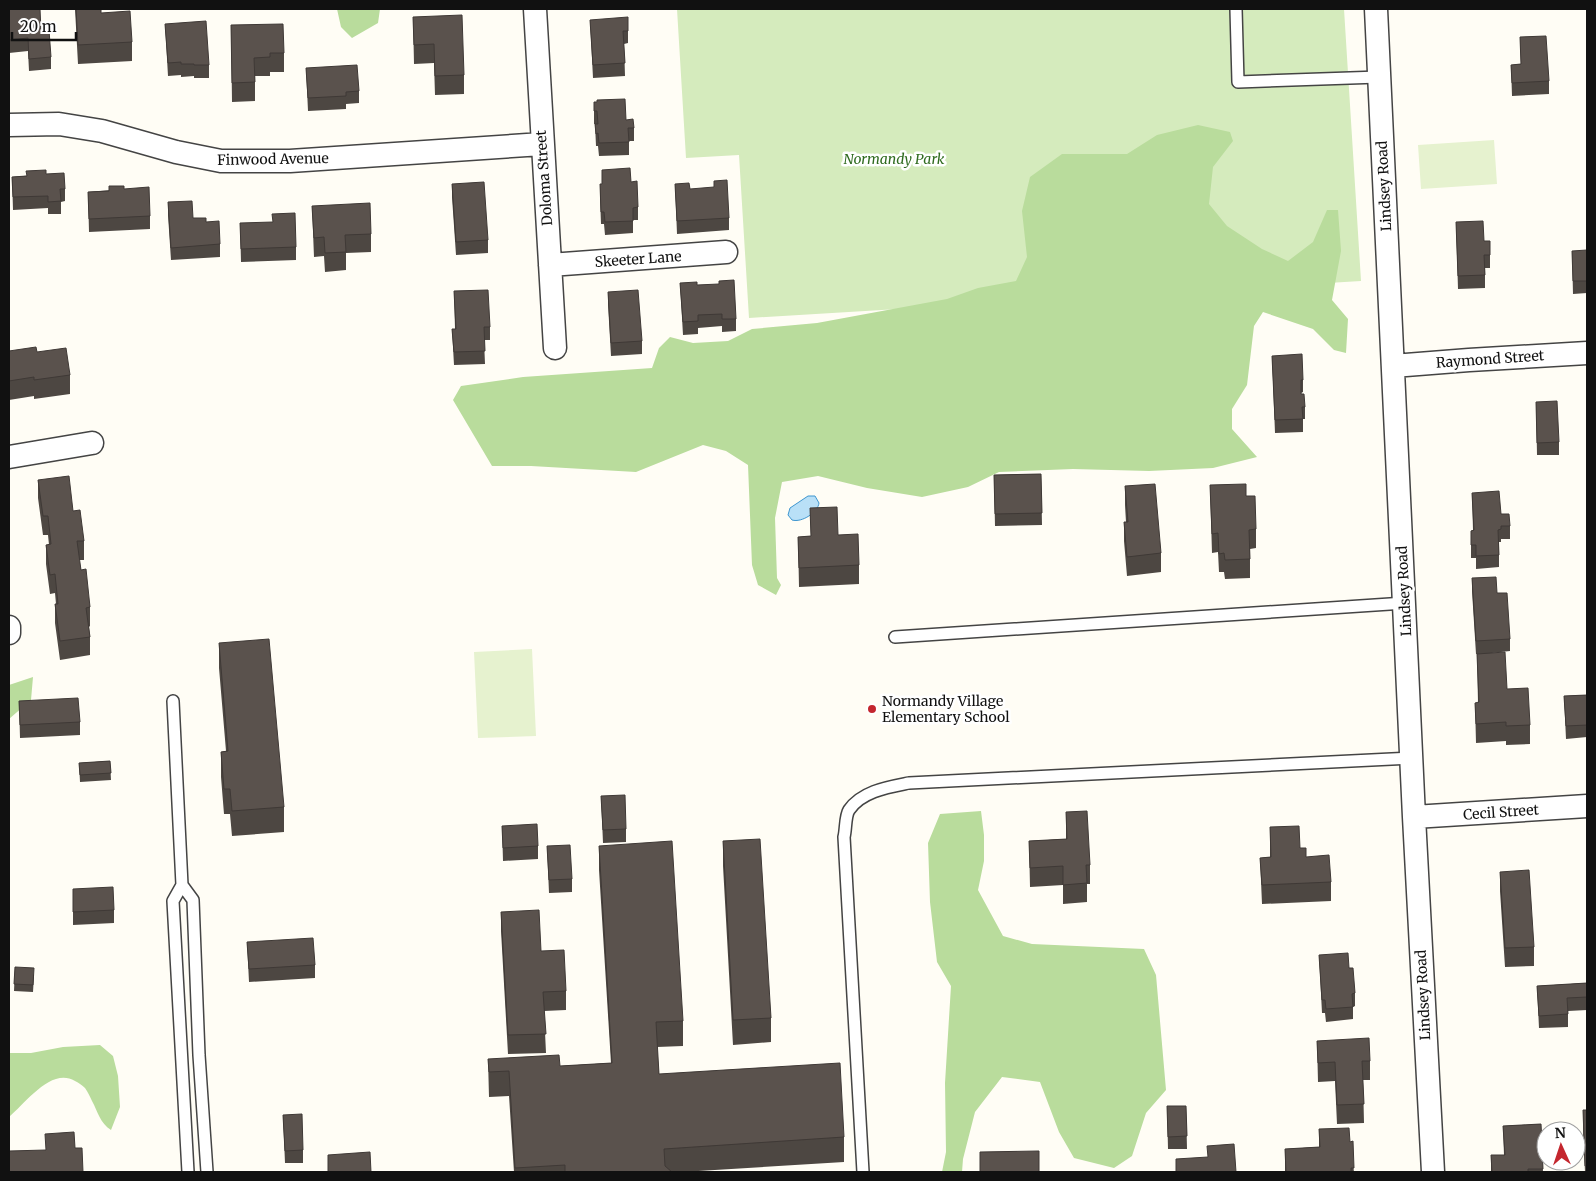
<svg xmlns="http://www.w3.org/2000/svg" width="1596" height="1181" font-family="Merriweather,serif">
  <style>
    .green { fill: #d5ebbd }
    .forest { fill: #b9dc9c }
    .pitch { fill: #e6f2cf }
    .water { fill: #b9e0f7; stroke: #3f96cf }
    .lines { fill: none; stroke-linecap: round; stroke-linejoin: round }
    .service-casing { stroke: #444; stroke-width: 14 }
    .minor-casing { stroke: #444; stroke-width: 25 }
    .service { stroke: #fff; stroke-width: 11 }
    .minor { stroke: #fff; stroke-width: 22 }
    .wall { fill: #4d4742 }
    .building { fill: #5a524d; stroke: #3f3936 }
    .poi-dot { fill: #c4262e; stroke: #fff; stroke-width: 2 }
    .labels { text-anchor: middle; stroke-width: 5; stroke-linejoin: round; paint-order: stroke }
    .street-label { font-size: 14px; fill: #111; stroke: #fff }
    .park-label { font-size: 14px; font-style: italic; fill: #2f6b1f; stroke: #fff }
    .poi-label { font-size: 14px; fill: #111; stroke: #fff; text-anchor: start }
  </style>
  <rect width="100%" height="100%" fill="#fffdf5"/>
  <path class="green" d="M677,9h667l17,272 -612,37 -10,-163 -53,3z"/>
  <path class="forest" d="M337,9h43l-2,14 -26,15 -11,-11z
    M1198,125l32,7 3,9 -20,26 -4,37 18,22 35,23 26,12 25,-19 14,-32h11l3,41 -9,49 16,19 -2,34 -12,-3 -21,-21 -50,-17 -9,14 -7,59 -15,24v20l25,28 -44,11 -64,3 -76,-2 -74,3 -31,15 -46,10 -55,-9 -49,-12 -36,6 -7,36 2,60 4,7 -5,10 -18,-10 -6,-20 -4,-100 -22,-14 -23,-6 -67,27 -105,-6h-39l-39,-66 8,-14 62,-9 129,-9 7,-20 11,-11 23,6 35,-2 24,-12 65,-6 130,-24 31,-11 38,-7 11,-24 -5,-46 8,-34 32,-23h65l30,-19z
    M33,677l-2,23 -22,19v-34z
    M981,811l3,24v26l-6,29 25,46 29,8 112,5 12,26 10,115 -20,23 -14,43 -18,12 -40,-10 -15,-26 -19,-50 -38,-5 -27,35 -12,47 -1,13h-20l4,-20 -1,-69 6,-97 -14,-24 -7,-60 -2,-59 12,-29z
    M100,1045l13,11 5,20 2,31 -9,23c-11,-7 -13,-18 -19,-29 -2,-4 -4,-9 -7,-13 -3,-3 -6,-5 -10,-7 -24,-14 -49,22 -66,36v-64h22l32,-6z"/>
  <path class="pitch" d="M1494,140l3,44 -76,5 -3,-44z
    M532,649l4,87 -58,2 -4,-86z"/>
  <path class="water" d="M808,496h7l4,7c-1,9 -17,20 -27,17l-4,-5 2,-7z"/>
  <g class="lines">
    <defs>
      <path id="service" d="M1236,9l2,73 141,-5
        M895,637l510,-34
        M173,701l9,184 -9,16 15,271
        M182,885l11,15 6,155 8,117
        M863,1172l-19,-335c2,-7 1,-21 5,-27 13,-19 40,-23 60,-27l503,-25"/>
      <path id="minor" d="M535,9l20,339
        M1376,9l38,808 19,355
        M9,125l50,-1 43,7 74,21 45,9h69l252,-17
        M550,265l176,-13
        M1393,366l76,-6 118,-7
        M9,457l83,-14
        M9,627v6
        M1414,817l173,-11"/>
    </defs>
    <use href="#service" class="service-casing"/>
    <use href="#minor" class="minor-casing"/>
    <use href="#service" class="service"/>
    <use href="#minor" class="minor"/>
  </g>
  <path class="wall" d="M9,9l32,22 10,26v12l-22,2 -1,-20 -19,2z
    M75,9h26v4l31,29v19l-54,3z
    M589,9h31l-31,1z
    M413,17l51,58v19l-29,1 -1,-32 -20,1z
    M590,20l38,11v12l-4,1 1,32 -32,2z
    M165,24l44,41v13h-15v-2l-13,1v-2l-13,1z
    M231,25l53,28v19h-14v4h-15v25l-23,1z
    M1520,37l29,44v13l-37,2 -1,-31 10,-1z
    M306,68l53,23v12l-13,1v5l-38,2z
    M594,102l32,18 8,8v13h-5v14l-30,1 -1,-10h-2l-1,-22h2h-3z
    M602,170l29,12 7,25v13h-5v13l-28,2 -1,-11h-3l-1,-27v-13h2z
    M46,174l19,15v12l-4,1v12h-13v-6l-35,2 -1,-33z
    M452,184l36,56v13l-32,2 -4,-58z
    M675,184l15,5 39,29v12l-52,4z
    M124,189l26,27v13l-61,3 -1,-40z
    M168,202l25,16 13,4 14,22v13l-49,3 -3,-45z
    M312,206l59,28v18l-25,1v17l-21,2 -1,-16 -10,1z
    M1456,222l28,19 6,14v13h-5v20l-27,1z
    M240,223l56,24v13l-55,2z
    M1572,251l15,1v41l-14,1z
    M680,283l17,2 39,34v12l-14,1v-6l-24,2v6l-15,1z
    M454,291l36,36v13h-6l1,24 -31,1 -2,-36h3z
    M608,292l34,49v13l-31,2 -3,-52z
    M9,351l28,1 33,23v19l-36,5v-3l-25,4z
    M1272,356l31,24v12l-2,1 4,14v12h-2v13l-28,1z
    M1536,402l23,40v13h-22z
    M1041,474l1,51 -47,1 -1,-51z
    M38,480l35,31 11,30v19h-5l2,10 9,37v19l-1,1 1,10v18l-30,5 -5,-37v-19h1l-1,-11 -5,1 -4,-30v-19h3l-1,-10h-5l-5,-37z
    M1210,485l46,44v19l-6,1v29l-25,1 -1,-7h-5l-1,-20 -6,1z
    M1125,486l36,67v19l-34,4 -3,-35v-19h2l-1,-17z
    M1472,493l29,21 9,12v13h-9v3h-2v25l-23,2v-11h-5v-27l2,-1z
    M810,508l28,27 21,30v19l-60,3 -1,-50 13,-1z
    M1472,578l25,15 13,46v12l-18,2 15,36 23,36v19l-24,1v-4l-30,2 -1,-40h3l-1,-49h-1l-4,-63z
    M219,643l65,164v25l-52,4 -2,-22h-6l-3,-37v-25l5,-1 -7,-83z
    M1587,695v42l-21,2 -2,-43z
    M19,701l61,21v13l-60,3z
    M110,761l1,19 -31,2 -1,-19z
    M601,796l25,33v13l-23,1z
    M1066,812l24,53v19h-3v18l-24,2v-19l-33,2 -1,-46 37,-2z
    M502,826l36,20v13l-35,2z
    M1270,827l30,21 6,9 25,25v19l-69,3 -2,-46 10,-1z
    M723,841l48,177v24l-38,3 -10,-179z
    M547,846l25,33v13l-23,1z
    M599,846l84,175v25l-26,1 2,27 185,63v25l-162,10h-168l-5,-76 -20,1 -1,-38 72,7 51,-3 -12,-193z
    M1500,872l34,75v19l-29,1 -5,-76z
    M73,889l41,21v13l-41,2z
    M501,912l40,39 25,40v19l-22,1 2,42 -38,1 -7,-123z
    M247,942l68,23v13l-66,4z
    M1319,955l30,13 6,25v13l-2,1v12l-27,3 -1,-9h-3z
    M15,967l19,8 -1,17 -19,-1z
    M1587,983v27l-19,1v16l-29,1 -2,-42z
    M1317,1041l53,20v19h-7l1,43 -27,1 -2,-43 -17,1z
    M1167,1106h19l1,43h-19z
    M1583,1110h4v62h-2l-2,-43z
    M283,1115l20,35v13h-18z
    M1541,1124l2,48h-52v-17h13l-1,-29z
    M1319,1129l31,13 4,30h-69v-23l34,-2z"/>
  <path class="building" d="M9,9h31l1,22 8,-1 2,27 -22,2 -1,-21 -19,2z
    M76,9h25v4l29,-2 2,31 -54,3z
    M462,15l2,60 -29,1 -1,-32 -20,1 -1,-28z
    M628,17v14h-5l2,32 -32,2 -3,-45z
    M206,21l3,44h-15v-1h-13v-2l-13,1 -3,-39z
    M283,24l1,29h-14v4l-16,1 1,24 -23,1 -1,-58z
    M1546,36l3,45 -37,2 -1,-18 10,-1 -1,-27z
    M357,65l2,26 -13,1v4l-38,2 -2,-30z
    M625,99l1,21 7,-1 1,9h-6l1,14 -30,1 -1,-10 -2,1 -1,-10h3l-1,-13h-3v-9h3v-2z
    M630,168l1,14 6,-1 1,26 -5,1v13l-28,1 -1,-10h-3l-1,-28h2v-14z
    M46,170v4l18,-1 1,16h-5l1,12 -13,1v-6l-35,1 -1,-20 15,-1 -1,-5z
    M727,180l2,38 -52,3 -2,-37 14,-1 1,6 24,-2v-6z
    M484,182l4,58 -32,2 -4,-58z
    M109,186h15v3l25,-2 1,29 -61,3 -1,-27 21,-1z
    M192,201l1,17h13v4l13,-1 1,23 -49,4 -3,-46z
    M370,203l1,31 -26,1 1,17 -21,1 -1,-16 -10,1 -2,-32z
    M295,213l1,34 -55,2 -1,-26 33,-1 -1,-8z
    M1483,221l1,20h6v14h-6l1,20 -27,1 -2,-54z
    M1587,250v31h-14l-1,-30z
    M734,280l2,39h-14v-5l-24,1v6l-15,1 -3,-39 17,-1v3l22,-1v-3z
    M488,290l2,37h-6l1,24 -31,1 -2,-23h4l-2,-38z
    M638,290l4,51 -31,2 -3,-51z
    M36,347l1,5 29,-4 4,27 -36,5v-3l-25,4v-30z
    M1302,354l1,26h-2v14h3l1,13h-3l1,12 -28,1 -3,-64z
    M1557,401l2,41 -22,1 -1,-41z
    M1041,474l1,39 -47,1 -1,-39z
    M69,476l4,35 7,-1 4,31h-7l4,29 5,-1 4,38 -4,1 4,29 -30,4 -5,-37h3l-3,-30 -5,1 -4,-30 5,-1 -3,-28h-5l-5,-36z
    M1155,484l6,69 -34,4 -3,-35h4l-3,-36z
    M1246,484v12h9l1,33 -7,1 1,29 -25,1 -1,-7 -5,1 -1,-21 -6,1 -2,-49z
    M1499,491l2,23h8l1,12h-9v3l-3,1 1,25 -23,1v-11h-5v-14l3,-1 -2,-37z
    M837,507l1,28 20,-1 1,31 -60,3 -1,-31 13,-1 -1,-28z
    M1496,577l1,16h10l3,46 -34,2 -4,-63z
    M269,639l15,168 -52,4 -2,-22h-6l-3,-37 7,-1 -9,-108z
    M1505,652l2,37 21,-1 2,37 -24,1v-4l-30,2 -1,-21 4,-1 -2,-48z
    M1587,695v30l-21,1 -2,-30z
    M78,698l2,24 -60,3 -1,-24z
    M110,761l1,12 -31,2 -1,-12z
    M625,795l1,34 -23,1 -2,-34z
    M1087,811l3,54h-4l1,18 -24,2v-19l-33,2 -1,-27 38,-2 -1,-27z
    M537,824l1,22 -35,2 -1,-22z
    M1299,826l1,22h6v9l23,-2 2,27 -69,3 -2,-27 11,-1 -1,-30z
    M760,839l11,179 -38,2 -10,-179z
    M672,841l11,180 -27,1 3,52 181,-11 4,74 -180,12 1,17 7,6h-108l1,-1v-6l-50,3 -6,-97 -20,1 -1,-13 71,-4 1,11 52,-3 -13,-217z
    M570,845l2,34 -23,1 -2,-34z
    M1529,870l5,77 -29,1 -5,-76z
    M113,887l1,23 -41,2v-23z
    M539,910l2,41 23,-1 2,41 -23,1 3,42 -38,1 -7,-123z
    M313,938l2,27 -66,4 -2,-27z
    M1348,953l1,15h4l2,25 -3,1 1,13 -27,2 -1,-9h-3l-3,-45z
    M15,967l19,1 -1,17 -19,-1z
    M1587,983v14l-20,1 1,16 -29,2 -2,-30z
    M1369,1038l1,23h-8l2,43 -27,1 -2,-43 -17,1 -1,-22z
    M1167,1106h19l1,30 -19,1z
    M1583,1110h4v56h-2z
    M302,1114l1,36 -18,1 -2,-36z
    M1541,1124l2,45h-15v3h-36l-1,-17h14l-2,-29z
    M1349,1128l1,14 3,-1 1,27h-3v4h-65l-1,-23 35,-2 -1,-18z
    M74,1132l1,16h7l1,24h-74v-21l37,-1 -1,-16z
    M1234,1144l2,28h-60v-13l32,-2 -1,-11z
    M1039,1151v21h-59v-20z
    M370,1152l1,20h-43v-17z"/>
  <circle class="poi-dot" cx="872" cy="709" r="5"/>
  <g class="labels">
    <g class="street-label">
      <text transform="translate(273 159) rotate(-1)" y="5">Finwood Avenue</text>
      <text transform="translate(544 178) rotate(-94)" y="5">Doloma Street</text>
      <text transform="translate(1384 186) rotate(-93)" y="5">Lindsey Road</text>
      <text transform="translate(638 259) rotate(-4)" y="5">Skeeter Lane</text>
      <text transform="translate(1490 359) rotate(-4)" y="5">Raymond Street</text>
      <text transform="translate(1404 591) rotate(-93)" y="5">Lindsey Road</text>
      <text transform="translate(1501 812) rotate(-4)" y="5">Cecil Street</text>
      <text transform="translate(1423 995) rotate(-93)" y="5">Lindsey Road</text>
    </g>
    <g class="park-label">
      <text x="894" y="164">Normandy Park</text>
    </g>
    <g class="poi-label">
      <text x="882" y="706">Normandy Village<tspan x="882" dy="16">Elementary School</tspan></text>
    </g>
  </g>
  <rect width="1596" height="1181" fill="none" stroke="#111111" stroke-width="20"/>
  <g transform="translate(1561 1146) rotate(357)"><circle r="24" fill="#ffffff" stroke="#a0a0a0"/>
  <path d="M0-4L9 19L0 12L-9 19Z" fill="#c4262e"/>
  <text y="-8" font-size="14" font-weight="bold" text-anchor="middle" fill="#111111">N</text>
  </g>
  <path d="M12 32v8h64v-8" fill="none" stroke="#111111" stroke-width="2.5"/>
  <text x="20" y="32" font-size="15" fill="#111111" stroke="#ffffff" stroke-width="4" paint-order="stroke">20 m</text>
</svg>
